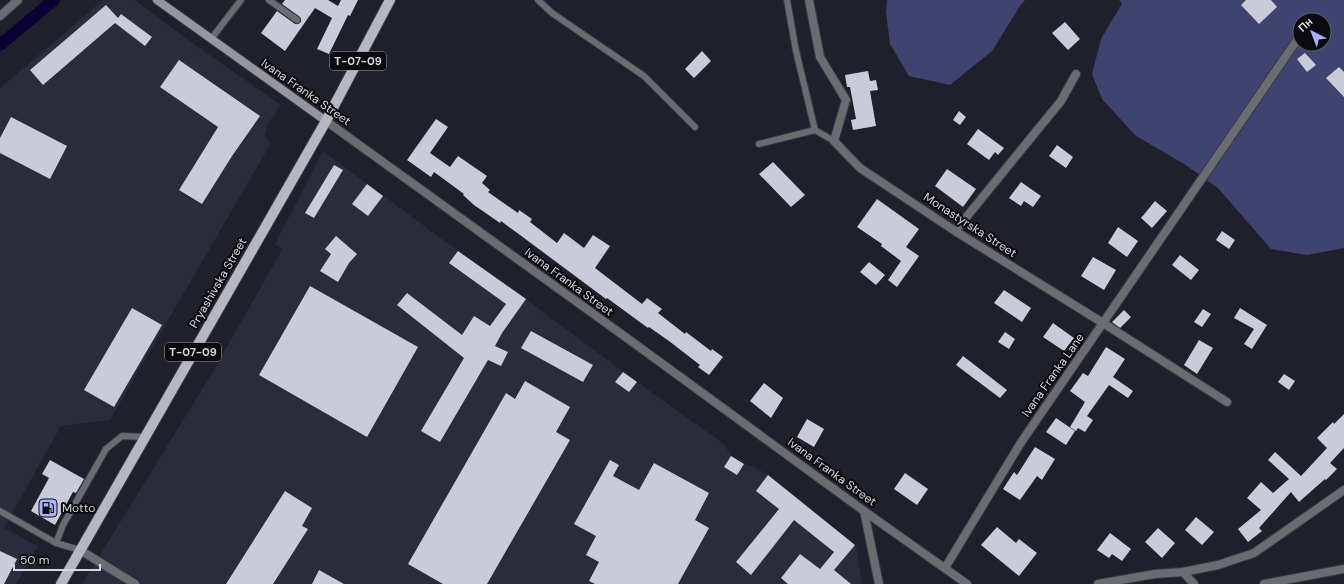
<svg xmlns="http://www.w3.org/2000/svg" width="1344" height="584" font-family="'DM Sans',sans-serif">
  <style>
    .built { fill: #2a2c3b }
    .green { fill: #404370; fill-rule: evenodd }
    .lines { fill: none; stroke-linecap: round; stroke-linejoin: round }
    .canal { stroke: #090033; stroke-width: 12 }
    .building { fill: #c9cbd9 }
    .service-casing { stroke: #393a44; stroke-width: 8 }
    .minor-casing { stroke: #393a44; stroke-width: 10 }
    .tertiary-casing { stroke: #393a44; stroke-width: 10 }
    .secondary-casing { stroke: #393a44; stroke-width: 10 }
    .primary-casing { stroke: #393a44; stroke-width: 12 }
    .service { stroke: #6b6c71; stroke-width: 6 }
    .minor { stroke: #6b6c71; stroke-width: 8 }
    .tertiary { stroke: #6b6c71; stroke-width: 8 }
    .secondary { stroke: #95969f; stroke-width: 8 }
    .primary { stroke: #b6b7c3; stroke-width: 10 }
    .labels { text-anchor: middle; stroke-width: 4; stroke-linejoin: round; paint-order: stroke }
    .shield { fill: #0a0a0f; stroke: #9a9aa1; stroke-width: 1 }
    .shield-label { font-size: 11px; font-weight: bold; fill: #d7d8df }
    .street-label { font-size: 12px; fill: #d7d8df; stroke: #0a0a0f }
    .poi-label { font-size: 12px; fill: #d7d8df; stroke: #0a0a0f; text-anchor: start }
  </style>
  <rect width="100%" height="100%" fill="#1f202b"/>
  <path class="built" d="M103,0h32l49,37 97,68 -12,17 -5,12 7,9 -161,277 -49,6 -57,102 34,18 -22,38h-16v-496z
    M323,151l135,100 68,48 111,83 87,62 7,12 13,8 10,3 14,8 87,70 1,1 6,38h-780l129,-209 71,-125 -7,-6z"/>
  <path class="green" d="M887,0h138l-5,6 -28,45 -42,34 -41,-9 -19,-32 -4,-32z
    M1119,0h225v248l-37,7 -36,-6 -53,-61 -34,-24 -48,-28 -34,-37 -10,-25 9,-35 21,-35zM1300,20h24v24h-24z"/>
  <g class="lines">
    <path class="canal" d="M0,45l54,-45"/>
  </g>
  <path class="building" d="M285,0h43l10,6 3,-6h17l-8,16 -2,-1 -19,39 -12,-5 15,-31 -17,-10 -30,43 -24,-18 16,-22 18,13h3l3,-2v-2l-1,-3 -18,-13z
    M1246,0h25l6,7 -18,17 -18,-19z
    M106,5l12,13 3,-4 31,23 -7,9 -30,-23 -72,62 -13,-15z
    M1065,22l15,17 -12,11 -16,-17z
    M702,51l9,10 -17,17 -9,-9z
    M1305,53l11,12 -9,7 -10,-13z
    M179,60l81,56 -28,40 -30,48 -23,-14 39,-63 -58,-40z
    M1339,67l5,5v25l-18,-19z
    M868,71l2,10 6,-1 2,10 -8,1 6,35 -23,4 -2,-10 5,-1 -6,-32h-3l-2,-12z
    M959,111l7,6 -6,8 -7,-5z
    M11,117l56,29 -17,33 -50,-26v-15z
    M436,119l12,8 -18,26 20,14 8,-11 29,20 -5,7 8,7 -2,2 30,21 1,-3 13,9 -2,3 27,21 7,-10 20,15 9,-13 17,11 -15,22 47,36 5,-6 15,11 -4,4 27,21 1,-2 25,19 1,-2 11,8 -14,18 -11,-8 2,-2 -31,-24 -20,-14 -1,1 -41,-30 -1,1 -86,-64 -19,-14 -1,2 -26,-18 -11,-10 1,-1 -30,-22 -3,5 -24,-17z
    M978,129l26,19 -6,7 -3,-3 -6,8 -22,-16z
    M1057,145l16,12 -7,11 -17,-12z
    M773,162l32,33 -14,12 -32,-33z
    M334,165l9,5 -29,48 -9,-5z
    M947,169l29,20 -13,18 -28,-21z
    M1021,182l20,14 -8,11 -9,-6 -3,5 -12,-8z
    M367,184l16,12 -15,20 -16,-12z
    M877,199l42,30 -13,18 13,9 -22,31 -9,-7 13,-19 -20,-15 1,-2 -25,-17z
    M1155,201l12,10 -15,17 -11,-10z
    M1118,227l20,14 -11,16 -19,-14z
    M1222,231l13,9 -6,9 -13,-9z
    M336,236l21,18 -8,9 -11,19 -18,-11 11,-17 -6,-5z
    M458,251l68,48 -24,34 -7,13 13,6 -7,14 -13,-6 -48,82 -19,-11 43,-73 -67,-53 10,-12 55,42 12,-19 16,10 16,-22 -57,-41z
    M1180,255l19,15 -8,10 -19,-15z
    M1093,257l23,13 -12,20 -23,-14z
    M869,262l16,13 -9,10 -16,-13z
    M310,286l108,61 -51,90 -108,-62z
    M1004,290l27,18 -9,14 -28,-19z
    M132,308l30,17 -48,82 -30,-17z
    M1240,308l27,17 -15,24 -8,-5 10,-15 -20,-11z
    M1203,309l8,5 -9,13 -8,-5z
    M1124,310l7,7 -11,11 -8,-6z
    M1053,323l21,15 -10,13 -21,-14z
    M531,331l62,34 -10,17 -62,-34z
    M1005,332l10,7 -6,10 -11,-7z
    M1199,340l14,8 -16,26 -13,-9z
    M1106,347l19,12 -12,18 20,14 -5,7 -19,-13 -22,31 6,4 -8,12 -7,-4 -2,3 -6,-4 15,-25 -15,-11 13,-18 5,3z
    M963,356l44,34 -7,8 -44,-33z
    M623,372l14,10 -8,10 -14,-10z
    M1284,374l11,7 -6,9 -11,-8z
    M525,381l45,26 -14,25 14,8 -83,144h-44l-35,-20 98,-171 9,6z
    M764,383l19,15 -12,20 -21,-17z
    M1344,414v34l-14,15 7,6 -11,11 -1,-1 -26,23 -8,-10 -32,36 3,3 -14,11 -10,-13 23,-19 -14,-12 14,-16 12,11 16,-14 -21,-19 7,-8 26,24 26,-28 -10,-10 16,-16 1,2z
    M1056,418l19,13 -9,14 -20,-13z
    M807,419l17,10 -10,18 -17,-10z
    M1035,447l20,12 -13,21 -5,-4 -17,24 -17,-11 11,-17 3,3z
    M731,456l13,8 -7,11 -13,-8z
    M50,460l34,19 -8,14 -3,-1 -18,33 -24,-14 18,-33 -7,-4z
    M610,460l9,5 -6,11 26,14 15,-27 55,30 -14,27 14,8 -31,56h-83l-6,-3 10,-19 -13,-7 10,-19 -22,-12z
    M905,473l23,16 -11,16 -23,-16z
    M768,475l87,70 -21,25 17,14h-63l-7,-6 19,-24 20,15 14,-17 -40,-32 -43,55 -15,-13 43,-53 -23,-18z
    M285,491l27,17 -10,18 6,3 -35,55h-47z
    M1196,517l18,15 -12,13 -17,-15z
    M997,527l19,16 3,-4 18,14 -18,23 -38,-31z
    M1158,528l17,15 -13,15 -17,-16z
    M1110,533l21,16 -9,12 -10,-7 -3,4 -12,-8z
    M0,551l17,8 -13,25h-4z
    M319,570l25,14h-32z"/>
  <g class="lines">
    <defs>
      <path id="service" d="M269,0l28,20
        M538,0l14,13 92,63 51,51
        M787,0l9,51 19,79 19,11
        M211,39l30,-39
        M759,144l56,-14
        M0,511l56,32 24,7
        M56,543l7,-18 43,-76 16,-13 23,1"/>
      <path id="minor" d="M809,0l11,57 26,43 -12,41 26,27 95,63 148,92 124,79
        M0,16l18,-16
        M955,231l106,-130 15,-27
        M864,511l15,73
        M80,550l55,34
        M945,568l75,-124 279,-407
        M1183,572l11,12
        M1098,584l57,-10 28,-2 35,-7 36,-12 90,-63
        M1264,584l80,-15"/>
      <path id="tertiary" d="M326,121l305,220 233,170 103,73"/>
      <path id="secondary" d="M157,0l169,121"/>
      <path id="primary" d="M61,584l265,-463 64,-121"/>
    </defs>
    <use href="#service" class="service-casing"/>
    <use href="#minor" class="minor-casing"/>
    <use href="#tertiary" class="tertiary-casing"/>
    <use href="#secondary" class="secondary-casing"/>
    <use href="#primary" class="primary-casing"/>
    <use href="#service" class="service"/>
    <use href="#minor" class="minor"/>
    <use href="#tertiary" class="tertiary"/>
    <use href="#secondary" class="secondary"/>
    <use href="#primary" class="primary"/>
  </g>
  <defs>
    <symbol id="fuel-square" viewBox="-11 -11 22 22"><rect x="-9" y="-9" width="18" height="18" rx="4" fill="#a9b0fc" stroke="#0a0a0f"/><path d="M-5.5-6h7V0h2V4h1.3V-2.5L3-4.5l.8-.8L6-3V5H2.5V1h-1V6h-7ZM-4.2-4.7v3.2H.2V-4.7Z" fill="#111"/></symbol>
  </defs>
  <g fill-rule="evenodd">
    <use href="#fuel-square" x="37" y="497" width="22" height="22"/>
  </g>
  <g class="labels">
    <g class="shield">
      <rect x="330" y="52" width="56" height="18" rx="3"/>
      <rect x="165" y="343" width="56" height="18" rx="3"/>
    </g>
    <g class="shield-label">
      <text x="358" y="65">Т-07-09</text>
      <text x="193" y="356">Т-07-09</text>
    </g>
    <g class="street-label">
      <text transform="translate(306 92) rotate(35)" y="4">Ivana Franka Street</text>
      <text transform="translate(970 225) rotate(33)" y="4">Monastyrska Street</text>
      <text transform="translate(569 282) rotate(36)" y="4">Ivana Franka Street</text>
      <text transform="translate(218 283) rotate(-60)" y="4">Pryashivska Street</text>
      <text transform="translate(1053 375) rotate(-55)" y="4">Ivana Franka Lane</text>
      <text transform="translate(832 472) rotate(36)" y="4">Ivana Franka Street</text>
    </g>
    <g class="poi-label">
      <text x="62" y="512">Motto</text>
    </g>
  </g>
  <g transform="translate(1312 32) rotate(318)"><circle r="19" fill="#0a0a0f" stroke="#5c5c62"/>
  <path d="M0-3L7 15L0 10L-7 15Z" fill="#a9b0fc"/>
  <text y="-6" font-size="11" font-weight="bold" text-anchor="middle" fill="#d7d8df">Пн</text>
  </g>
  <path d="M14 564v6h86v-6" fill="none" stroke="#d7d8df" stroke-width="2"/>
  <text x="20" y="564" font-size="12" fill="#d7d8df" stroke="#0a0a0f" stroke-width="3" paint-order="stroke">50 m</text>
</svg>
